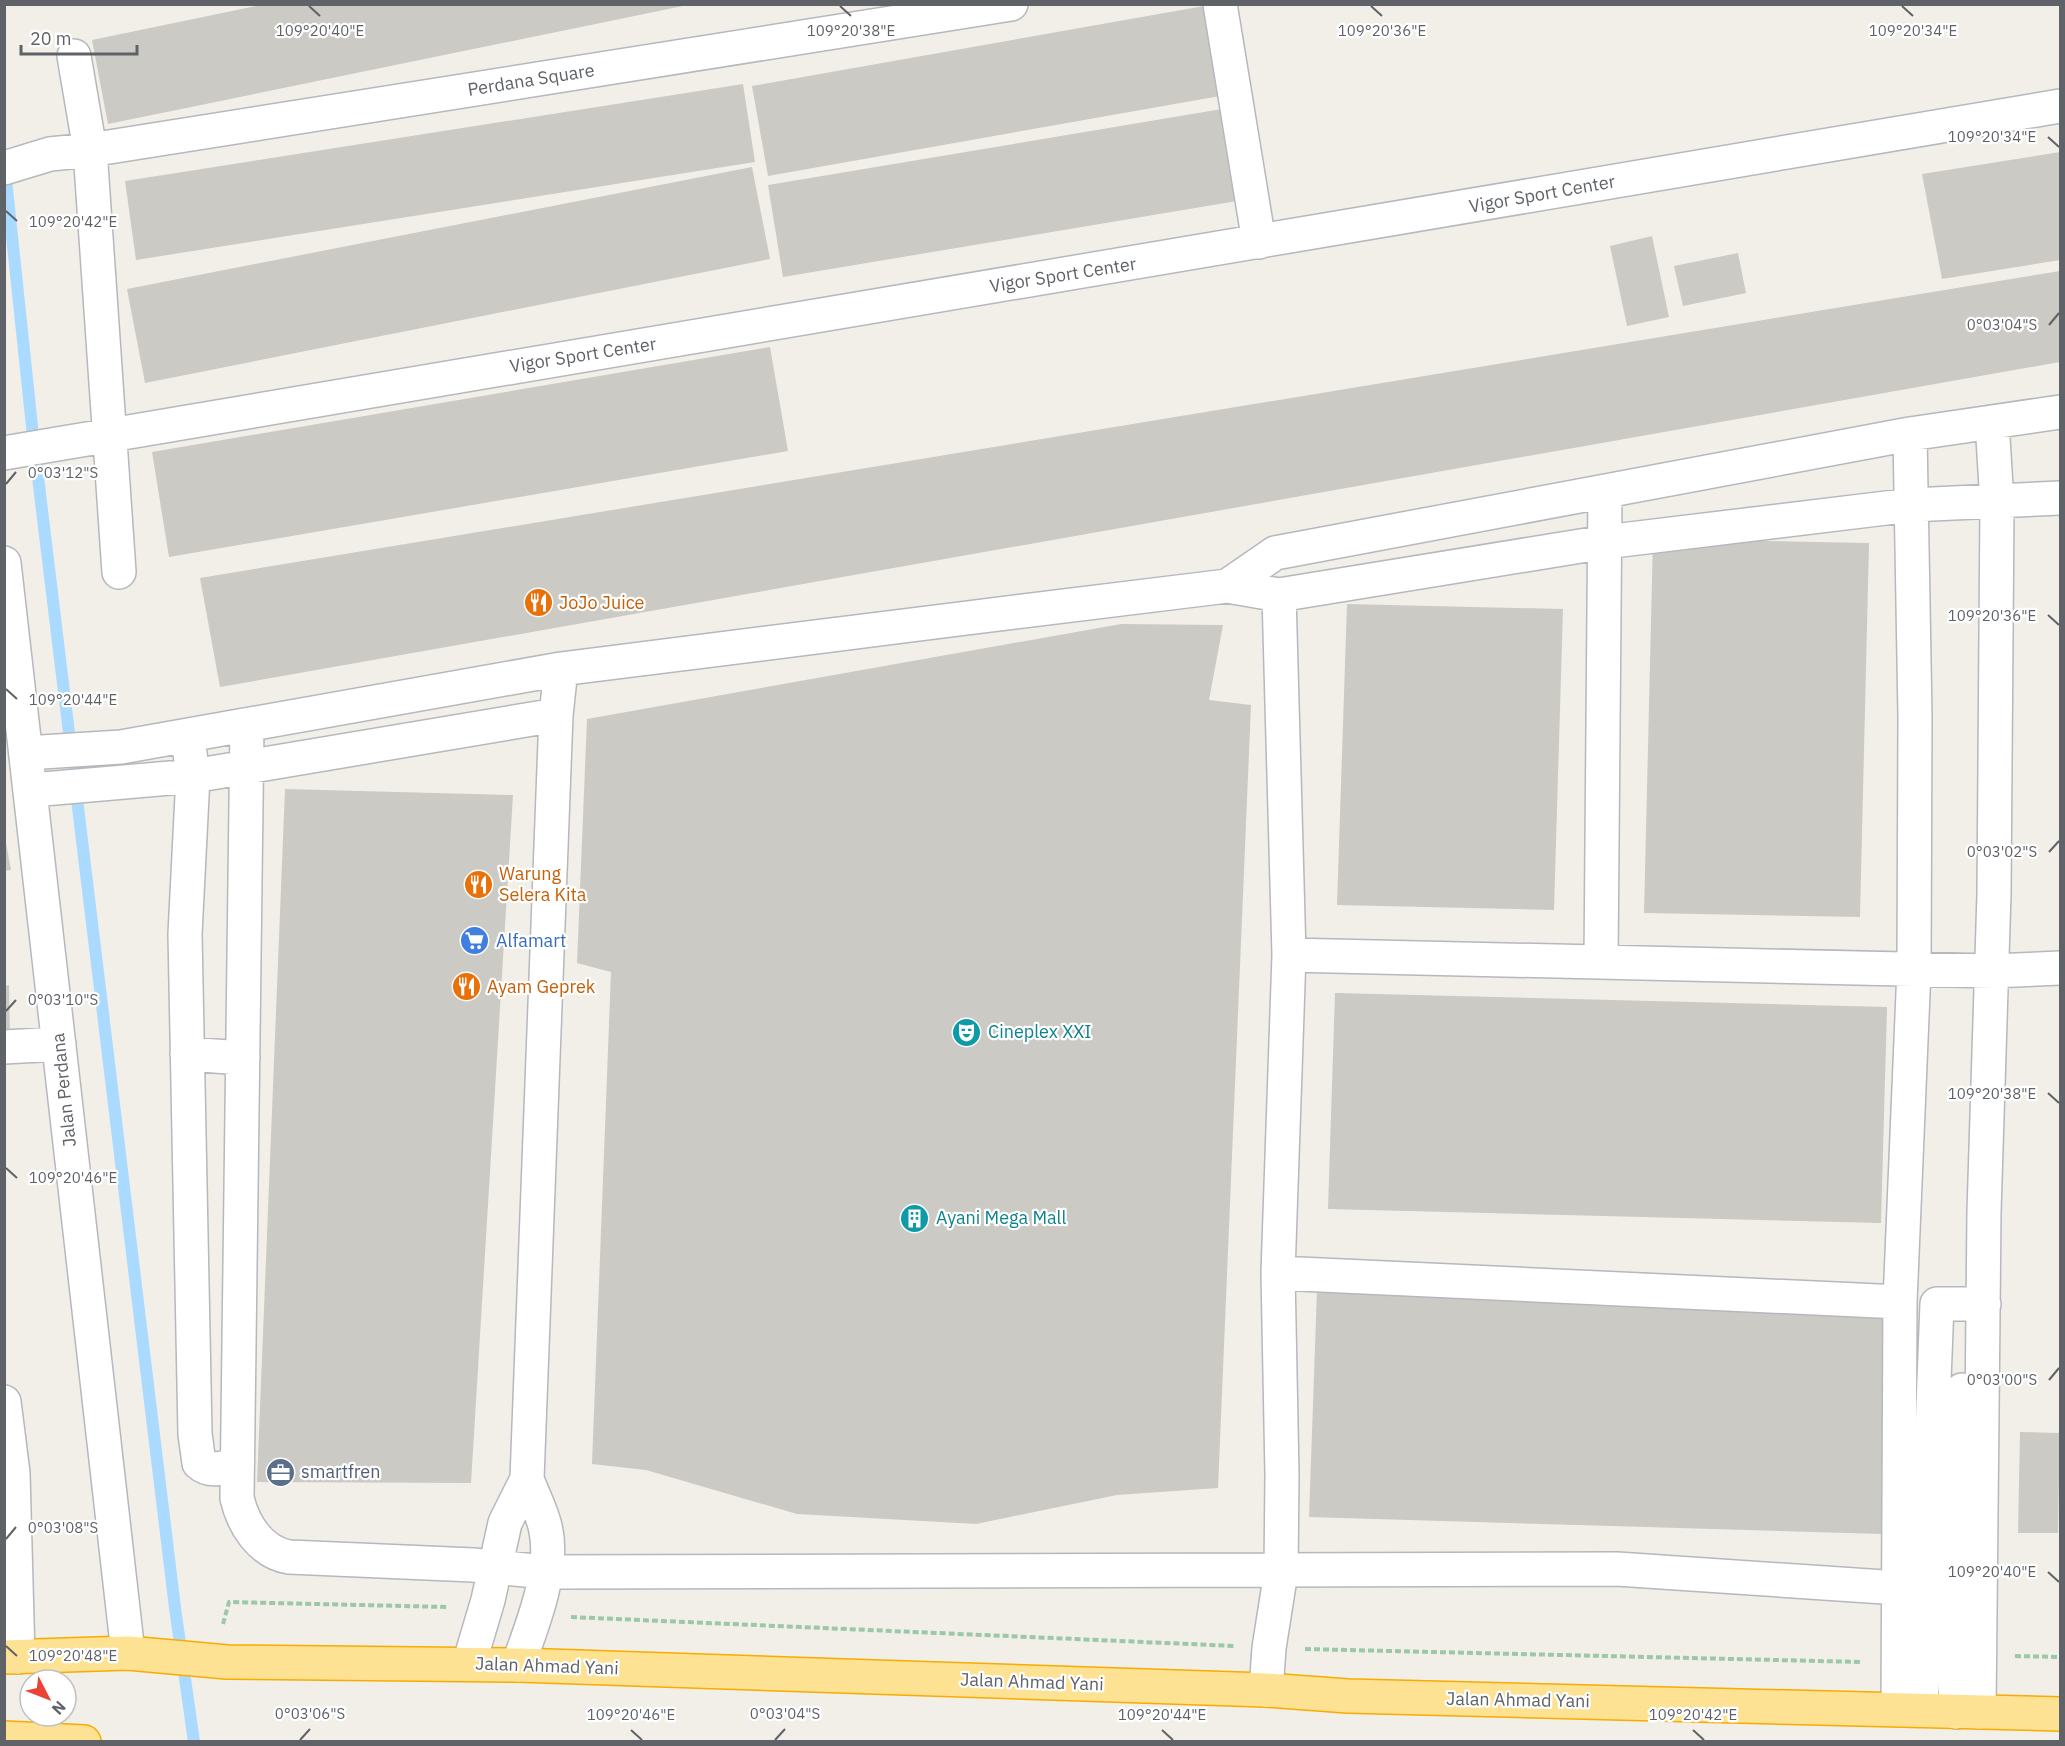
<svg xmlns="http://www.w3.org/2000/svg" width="2065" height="1746" font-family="'IBM Plex Sans',sans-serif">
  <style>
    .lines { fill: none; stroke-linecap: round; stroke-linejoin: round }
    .stream { stroke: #aadaff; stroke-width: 12 }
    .building { fill: #cccac5 }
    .minor-casing { stroke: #b5b8bc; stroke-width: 36 }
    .highway-casing { stroke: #f9ab00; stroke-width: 36 }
    .path { stroke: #9cc7a9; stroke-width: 4; stroke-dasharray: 6 3; stroke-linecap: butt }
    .minor { stroke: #fff; stroke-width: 33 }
    .highway { stroke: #fde293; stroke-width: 33 }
    .ticks { fill: none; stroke: #5f6368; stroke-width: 2 }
    .labels { text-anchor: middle; stroke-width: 4.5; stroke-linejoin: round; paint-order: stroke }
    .street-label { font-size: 18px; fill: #5f6368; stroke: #fff }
    .food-label { font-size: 18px; fill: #c56008; stroke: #fff; text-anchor: start }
    .shop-label { font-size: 18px; fill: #366cbe; stroke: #fff; text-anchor: start }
    .culture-label { font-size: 18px; fill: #0d838f; stroke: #fff; text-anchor: start }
    .service-label { font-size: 18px; fill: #4e5e75; stroke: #fff; text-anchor: start }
    .ticks-label { font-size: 15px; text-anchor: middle; fill: #5f6368; stroke: #fff; stroke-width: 4.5; stroke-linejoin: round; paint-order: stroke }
  </style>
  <rect width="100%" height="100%" fill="#f1efe8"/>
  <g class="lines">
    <path class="stream" d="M5,170l28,266 142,1172 19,134"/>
  </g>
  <path class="building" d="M266,4h417v2l-575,118 -16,-84z
    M1204,6l16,90 -452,80 -16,-90z
    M743,84l12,78 -619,98 -11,-79z
    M1222,109l15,92 -454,76 -15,-92z
    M2060,152v108l-118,19 -20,-105z
    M752,167l18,92 -625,124 -18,-94z
    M1652,236l17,81 -42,9 -17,-80z
    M1738,253l8,40 -63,13 -9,-40z
    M2060,271v91l-1840,325 -20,-109z
    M770,347l18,104 -619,106 -17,-105z
    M1653,539l216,4 -9,374 -216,-4z
    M1347,604l216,5 -9,301 -217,-5z
    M1121,624l102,1 -14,75 42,5 -33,783 -101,7 -141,29 -179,-10 -151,-44 -54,-6 19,-492 -34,-9 10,-244z
    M285,789l228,6 -42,688 -214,-1z
    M4,832l7,38 -7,1z
    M9,985l1,53h-6v-52z
    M1335,993l552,14 -6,216 -553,-14z
    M1317,1290l583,12 -18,232 -573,-17z
    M2020,1432l40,1 -2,100h-40z"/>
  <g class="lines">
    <defs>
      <path id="minor" d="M1220,4l39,238
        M74,56l16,94 29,422
        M4,168l46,-14 40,-4 921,-146
        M4,453l2056,-347
        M4,563l124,1090
        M1227,586l48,-33 635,-119 150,-22
        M247,726l-10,772c6,26 23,54 52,59l184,8 73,7 1071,-3 282,19
        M26,753l95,-6 440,-78 398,-50 268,-33 52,9 326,-53 306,-37 149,-7
        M190,753l3,23 363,-61
        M32,790l161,-14 -8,158 10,500 4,29c11,10 25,5 38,1
        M1289,955l703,16 68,-3
        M1601,962l4,-469
        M4,1047l55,-3
        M187,1054l56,4
        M1278,1273l622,29
        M4,1402l9,71 5,184
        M469,1664l19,-64 17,-77 22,-44
        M518,1665c14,-39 36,-93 28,-134 -3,-18 -13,-35 -19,-52l29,-764 5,-46
        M1266,1690l3,-42 12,-76 1,-97 -4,-202 11,-318 -10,-360
        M1898,1708l2,-406 14,-333 1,-252 -5,-283
        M1921,1710l16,-406h47
        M1956,1712l-3,-92 9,-230
        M1979,1712l5,-500 10,-318 3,-391 -5,-81"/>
      <path id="highway" d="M4,1657l124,-4 99,9 291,3 748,25 82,6 712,18
        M4,1738l80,4"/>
    </defs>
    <use href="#minor" class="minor-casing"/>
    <use href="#highway" class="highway-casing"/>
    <path class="path" d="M571,1617l664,29
      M223,1624l6,-22 218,5
      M1305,1649l556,13
      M2015,1656l45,1"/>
    <use href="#minor" class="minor"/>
    <use href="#highway" class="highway"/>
  </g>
  <path class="ticks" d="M309,6l11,10M840,6l11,10M1371,6l11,10M1902,6l11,10M2048,137l11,10M6,211l11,10M2049,325l10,-12M6,484l10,-12M2048,615l11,10M6,689l11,10M2049,852l10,-11M6,1011l10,-11M2048,1093l11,10M6,1168l11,10M2049,1380l10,-12M6,1539l10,-12M2048,1572l11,10M6,1646l11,10M631,1730l11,10M1162,1730l11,10M1693,1730l11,10M300,1740l10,-11M775,1740l10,-11"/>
  <defs>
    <symbol id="restaurant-disc" viewBox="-11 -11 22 22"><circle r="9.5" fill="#e8710a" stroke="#fff"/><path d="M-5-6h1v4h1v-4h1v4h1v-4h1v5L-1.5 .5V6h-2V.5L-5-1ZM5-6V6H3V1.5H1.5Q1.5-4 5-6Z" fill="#fff"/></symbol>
    <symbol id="supermarket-disc" viewBox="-11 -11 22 22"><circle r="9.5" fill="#3f7fe0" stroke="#fff"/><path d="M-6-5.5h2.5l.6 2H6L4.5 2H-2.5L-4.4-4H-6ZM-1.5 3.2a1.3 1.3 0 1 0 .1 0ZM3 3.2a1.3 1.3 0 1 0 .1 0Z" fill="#fff"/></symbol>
    <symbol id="theatre-disc" viewBox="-11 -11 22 22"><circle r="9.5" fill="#0f9aa8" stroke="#fff"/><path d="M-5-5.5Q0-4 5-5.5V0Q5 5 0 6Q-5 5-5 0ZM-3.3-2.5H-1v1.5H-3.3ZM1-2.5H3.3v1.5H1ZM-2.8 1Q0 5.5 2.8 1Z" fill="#fff"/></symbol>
    <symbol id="building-disc" viewBox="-11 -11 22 22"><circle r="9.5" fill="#0f9aa8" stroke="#fff"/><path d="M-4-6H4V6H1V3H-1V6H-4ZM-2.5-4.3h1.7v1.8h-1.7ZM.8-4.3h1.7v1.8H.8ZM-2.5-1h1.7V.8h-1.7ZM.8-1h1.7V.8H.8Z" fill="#fff"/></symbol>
    <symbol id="office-disc" viewBox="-11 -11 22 22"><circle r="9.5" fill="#5c6f8a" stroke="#fff"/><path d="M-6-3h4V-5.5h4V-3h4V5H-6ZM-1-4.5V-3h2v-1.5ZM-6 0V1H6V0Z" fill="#fff"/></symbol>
  </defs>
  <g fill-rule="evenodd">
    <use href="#restaurant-disc" x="522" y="586" width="33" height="33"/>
    <use href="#restaurant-disc" x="462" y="868" width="33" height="33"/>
    <use href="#supermarket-disc" x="458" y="924" width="33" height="33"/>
    <use href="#restaurant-disc" x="450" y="970" width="33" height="33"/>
    <use href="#theatre-disc" x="950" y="1016" width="33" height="33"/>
    <use href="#building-disc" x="898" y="1202" width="33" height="33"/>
    <use href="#office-disc" x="264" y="1456" width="33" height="33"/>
  </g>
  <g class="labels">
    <g class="street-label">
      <text transform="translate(531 80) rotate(-9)" y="6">Perdana Square</text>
      <text transform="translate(1542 194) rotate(-10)" y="6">Vigor Sport Center</text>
      <text transform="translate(1063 275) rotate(-9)" y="6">Vigor Sport Center</text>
      <text transform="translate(583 355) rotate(-9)" y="6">Vigor Sport Center</text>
      <text transform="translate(64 1090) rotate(-96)" y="6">Jalan Perdana</text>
      <text transform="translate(547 1666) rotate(2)" y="6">Jalan Ahmad Yani</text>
      <text transform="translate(1032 1682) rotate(2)" y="6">Jalan Ahmad Yani</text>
      <text transform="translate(1518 1700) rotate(1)" y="6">Jalan Ahmad Yani</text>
    </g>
    <g class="food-label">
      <text x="559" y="609">JoJo Juice</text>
      <text x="499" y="880">Warung<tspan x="499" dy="21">Selera Kita</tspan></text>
      <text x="487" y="993">Ayam Geprek</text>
    </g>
    <g class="shop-label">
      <text x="496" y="947">Alfamart</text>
    </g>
    <g class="culture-label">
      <text x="988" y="1038">Cineplex XXI</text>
      <text x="936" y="1224">Ayani Mega Mall</text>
    </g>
    <g class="service-label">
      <text x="301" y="1478">smartfren</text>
    </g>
  </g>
  <g class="ticks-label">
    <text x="1382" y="36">109°20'36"E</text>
    <text x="320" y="36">109°20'40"E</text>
    <text x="851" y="36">109°20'38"E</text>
    <text x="1913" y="36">109°20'34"E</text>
    <text x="1992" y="142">109°20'34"E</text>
    <text x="73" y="227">109°20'42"E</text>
    <text x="2002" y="330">0°03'04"S</text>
    <text x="63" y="478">0°03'12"S</text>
    <text x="1992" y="621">109°20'36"E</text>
    <text x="73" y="705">109°20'44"E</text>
    <text x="2002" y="857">0°03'02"S</text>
    <text x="63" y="1005">0°03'10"S</text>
    <text x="1992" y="1099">109°20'38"E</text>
    <text x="73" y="1183">109°20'46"E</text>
    <text x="2002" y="1385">0°03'00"S</text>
    <text x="63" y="1533">0°03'08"S</text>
    <text x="1992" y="1577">109°20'40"E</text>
    <text x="73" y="1661">109°20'48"E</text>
    <text x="310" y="1719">0°03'06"S</text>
    <text x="785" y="1719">0°03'04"S</text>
    <text x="631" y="1720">109°20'46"E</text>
    <text x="1162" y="1720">109°20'44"E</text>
    <text x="1693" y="1720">109°20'42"E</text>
  </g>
  <rect width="2065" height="1746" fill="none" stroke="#5f6368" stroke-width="12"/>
  <g transform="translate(48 1698) rotate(132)"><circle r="28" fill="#ffffff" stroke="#bfc1c3" stroke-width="1.5"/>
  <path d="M0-4.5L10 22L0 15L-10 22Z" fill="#ea4335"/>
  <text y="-9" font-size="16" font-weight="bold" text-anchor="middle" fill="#5f6368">N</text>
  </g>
  <path d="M21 45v9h116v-9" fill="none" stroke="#5f6368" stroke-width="3"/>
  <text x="30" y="45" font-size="18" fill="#5f6368" stroke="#ffffff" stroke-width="4.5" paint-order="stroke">20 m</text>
</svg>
